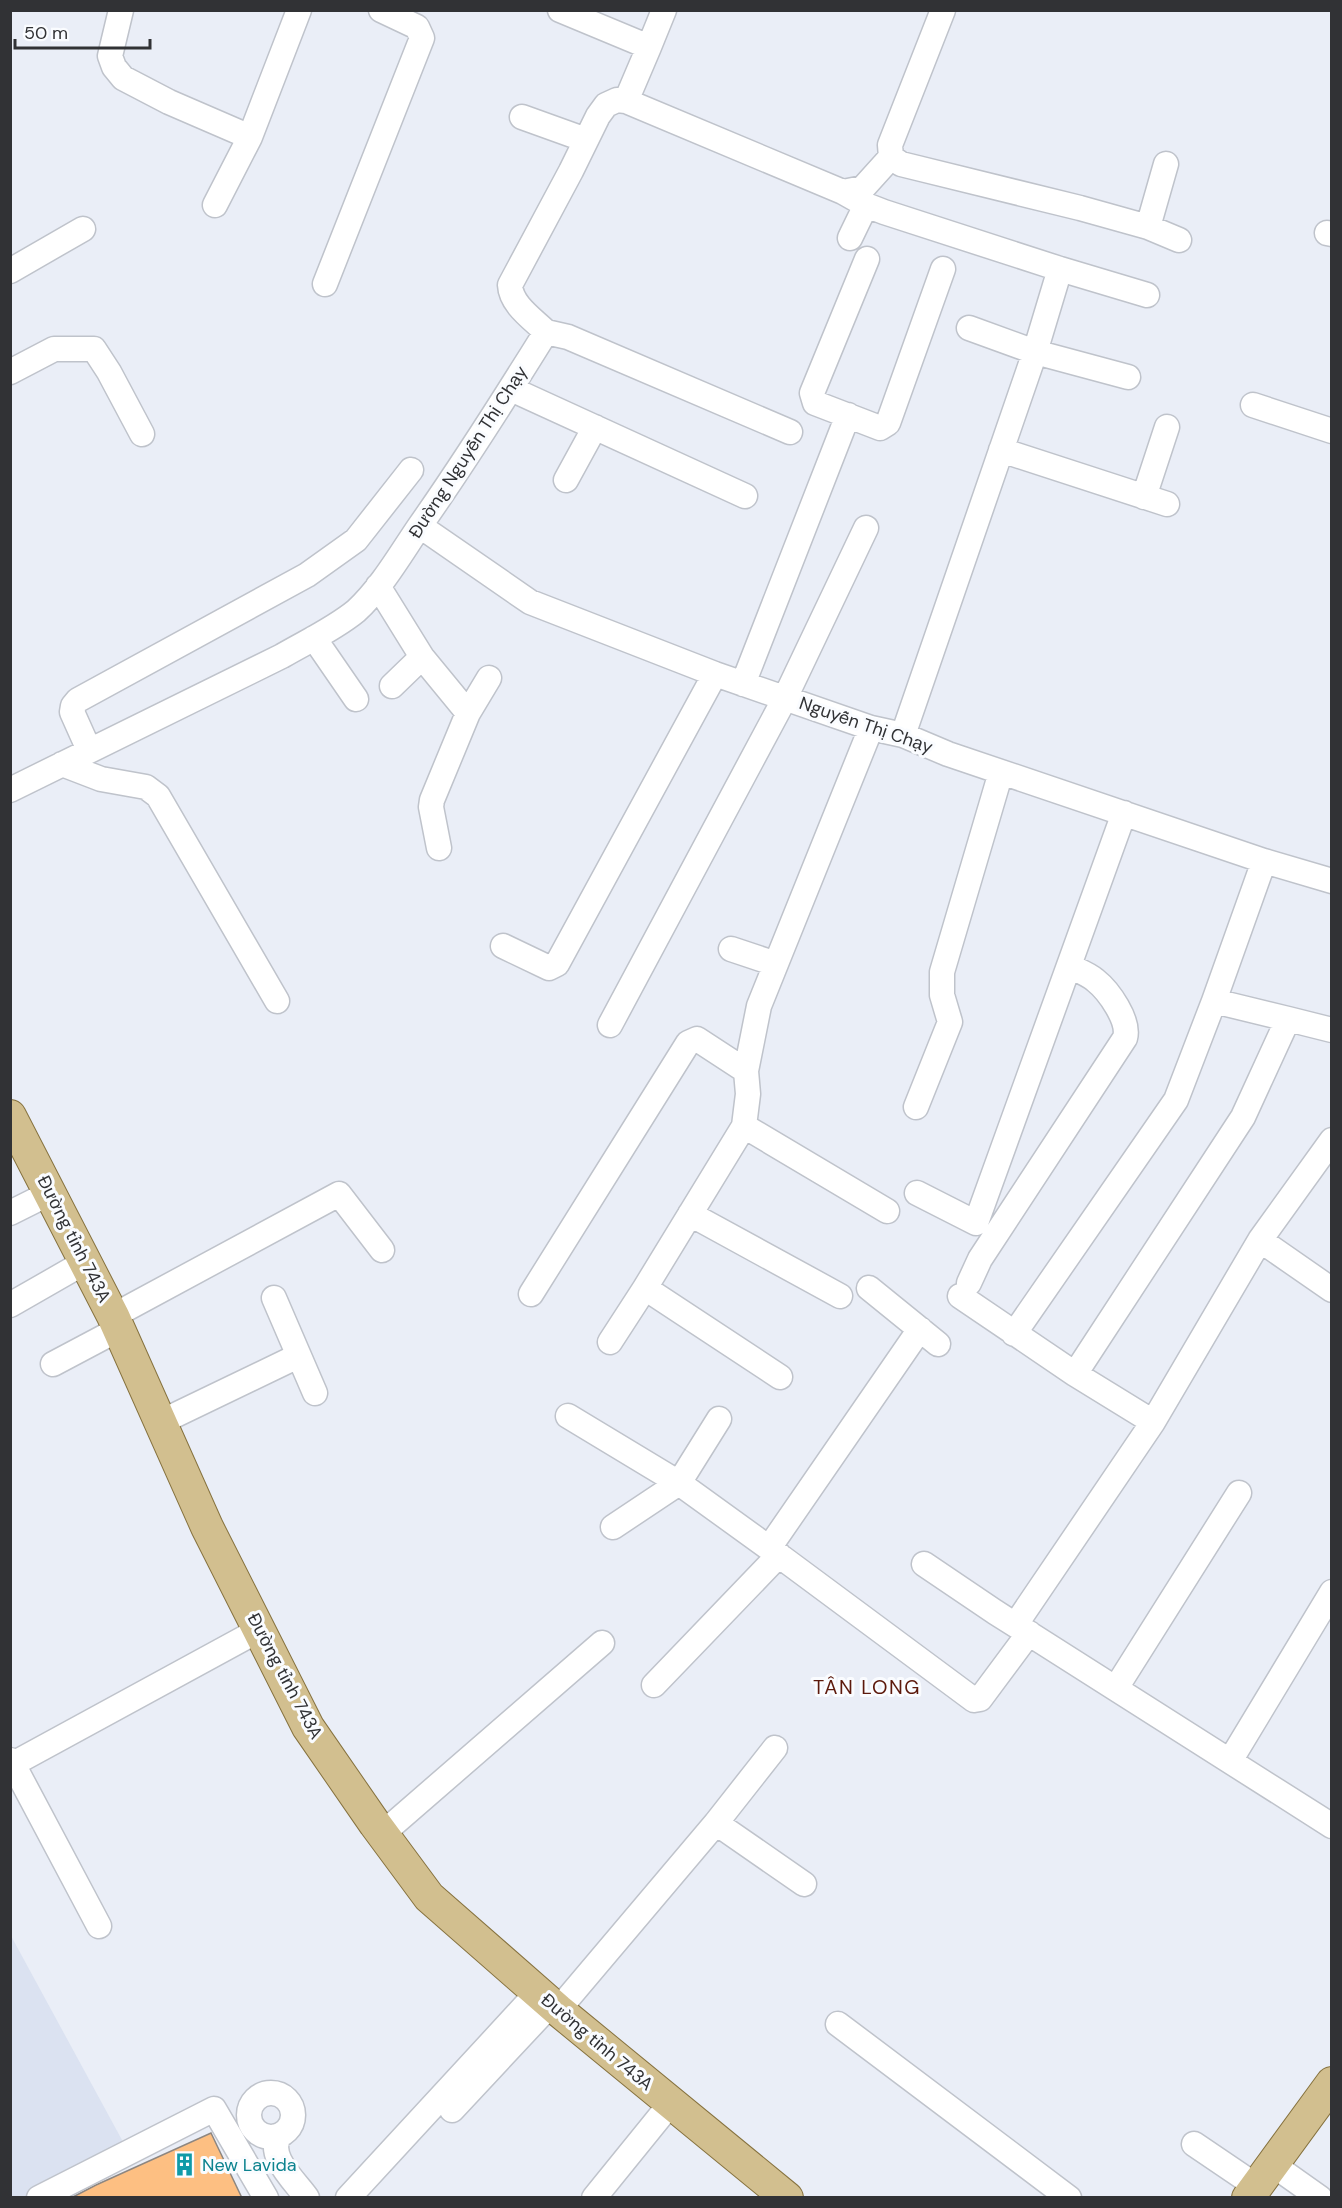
<svg xmlns="http://www.w3.org/2000/svg" width="1342" height="2208" font-family="'DM Sans',sans-serif">
  <style>
    .built { fill: #dbe2f1 }
    .building { fill: #fdbf82; stroke: #8d8680; stroke-width: 1.5 }
    .lines { fill: none; stroke-linecap: round; stroke-linejoin: round }
    .minor-casing { stroke: #bfc3cb; stroke-width: 27 }
    .major-casing { stroke: #86723f; stroke-width: 34 }
    .minor { stroke: #fff; stroke-width: 24 }
    .major { stroke: #d2bf8f; stroke-width: 32 }
    .labels { text-anchor: middle; stroke-width: 6; stroke-linejoin: round; paint-order: stroke }
    .street-label { font-size: 18px; fill: #313235; stroke: #fafcff }
    .culture-label { font-size: 18px; fill: #0d838f; stroke: #fafcff; text-anchor: start }
    .neighbourhood-label { font-size: 20px; letter-spacing: 1.5px; fill: #5c190c; stroke: #fafcff }
  </style>
  <rect width="100%" height="100%" fill="#eaeef7"/>
  <path class="built" d="M10,1934l118,217 -86,46h-31z"/>
  <path class="building" d="M211,2133l31,65h-171l25,-13z"/>
  <g class="lines">
    <defs>
      <path id="minor" d="M121,10l-11,46 4,11 9,11 46,24 81,35 49,-127
        M943,10l-53,135 1,12 10,7 179,44 68,19 31,13
        M649,47l15,-37
        M626,101l217,91 23,13 18,7 176,57 87,26
        M522,117l64,23
        M843,192l20,-4 28,-31
        M215,205l35,-68
        M1148,227l18,-63
        M1327,233l5,1
        M850,238l16,-33
        M867,259l-55,134 3,10 65,25 8,-5 55,-154
        M10,271l73,-42
        M325,284l97,-246 -5,-11 -36,-17
        M969,328l66,24 93,25
        M546,332l22,5 222,95
        M10,372l44,-23h40l15,23 33,62
        M511,389l234,107
        M1253,405l79,26
        M1001,450l166,54
        M566,480l29,-53
        M1144,497l23,-70
        M420,526l110,76 185,72 156,54 32,7 45,19 316,107 68,20
        M378,586l44,71 -30,29
        M314,638l42,61
        M422,657l46,56 -36,87 -1,7 8,41
        M743,684l105,-269
        M468,713l21,-35
        M903,735l132,-383 25,-83
        M89,750l-17,-38 1,-6 5,-6 229,-125 49,-35 55,-70
        M62,764l39,15 45,8 12,9 119,205
        M10,790l272,-134c24,-14 52,-27 74,-45 25,-23 44,-56 63,-84 45,-64 86,-129 127,-195 -13,-13 -35,-27 -36,-47l61,-114 27,-55 8,-11 11,-5 9,1 23,-54 -89,-37
        M503,946l46,22 8,-4 158,-290
        M731,949l45,15
        M1214,1001l50,-140
        M610,1025l175,-327 81,-170
        M916,1107l34,-85 -8,-27v-23l59,-200
        M744,1126l143,85
        M917,1193l59,30 148,-410
        M10,1213l40,-20
        M690,1214l150,82
        M1260,1240l72,50
        M969,1283l11,-24 145,-221c5,-17 -16,-47 -30,-58 -7,-6 -18,-10 -26,-14
        M869,1288l69,56
        M531,1294l157,-251 9,-4 49,32
        M960,1296l115,78 78,48
        M274,1298l41,95
        M10,1305l75,-43
        M113,1316l226,-122 43,56
        M920,1329l-151,219 205,152 6,-1 49,-66
        M1014,1334l162,-234 38,-99 74,18
        M610,1342l35,-54
        M53,1364l66,-35
        M1075,1374l168,-257 45,-98 44,11
        M780,1377l-135,-89 99,-162 4,-32 -2,-23 13,-65 112,-278
        M568,1416l111,67 40,-64
        M161,1422l137,-66
        M613,1527l66,-44 90,65
        M924,1564l71,48 337,214
        M1016,1624l137,-202 107,-182 72,-100
        M654,1685l125,-130
        M1116,1688l123,-195
        M10,1760l3,4 246,-134
        M1230,1761l102,-169
        M13,1764l86,162
        M716,1823l59,-75
        M382,1834l220,-191
        M558,2010l158,-187 88,61
        M838,2024l231,174
        M249 2115a22 22 0 1 1 44 0a22 22 0 1 1-44 0Z
        M452,2110l99,-106
        M280,2135c-15,20 16,47 27,63
        M1194,2144l62,42
        M1272,2164l48,34
        M39,2198l175,-89 52,89
        M348,2198l189,-205
        M594,2198l77,-95"/>
      <path id="major" d="M10,1116l103,200 94,211 101,200 67,97 54,73 129,113 229,188
        M1248,2198l84,-115"/>
    </defs>
    <use href="#minor" class="minor-casing"/>
    <use href="#major" class="major-casing"/>
    <use href="#minor" class="minor"/>
    <use href="#major" class="major"/>
  </g>
  <defs>
    <symbol id="building-bare" viewBox="-9 -9 18 18"><path d="M-4-6H4V6H1V3H-1V6H-4ZM-2.5-4.3h1.7v1.8h-1.7ZM.8-4.3h1.7v1.8H.8ZM-2.5-1h1.7V.8h-1.7ZM.8-1h1.7V.8H.8Z" fill="#0f9aa8" stroke="#fafcff" stroke-width="2.5" paint-order="stroke"/></symbol>
  </defs>
  <g fill-rule="evenodd">
    <use href="#building-bare" x="168" y="2148" width="33" height="33"/>
  </g>
  <g class="labels">
    <g class="street-label">
      <text transform="translate(468 452) rotate(-57)" y="6">Đường Nguyễn Thị Chạy</text>
      <text transform="translate(866 725) rotate(19)" y="6">Nguyễn Thị Chạy</text>
      <text transform="translate(74 1239) rotate(63)" y="6">Đường tỉnh 743A</text>
      <text transform="translate(285 1676) rotate(62)" y="6">Đường tỉnh 743A</text>
      <text transform="translate(597 2042) rotate(40)" y="6">Đường tỉnh 743A</text>
    </g>
    <g class="culture-label">
      <text x="202" y="2171">New Lavida</text>
    </g>
    <g class="neighbourhood-label">
      <text x="867" y="1694">TÂN LONG</text>
    </g>
  </g>
  <rect width="1342" height="2208" fill="none" stroke="#313235" stroke-width="24"/>
  <path d="M15 39v9h135v-9" fill="none" stroke="#313235" stroke-width="3"/>
  <text x="24" y="39" font-size="18" fill="#313235" stroke="#fafcff" stroke-width="4.5" paint-order="stroke">50 m</text>
</svg>
